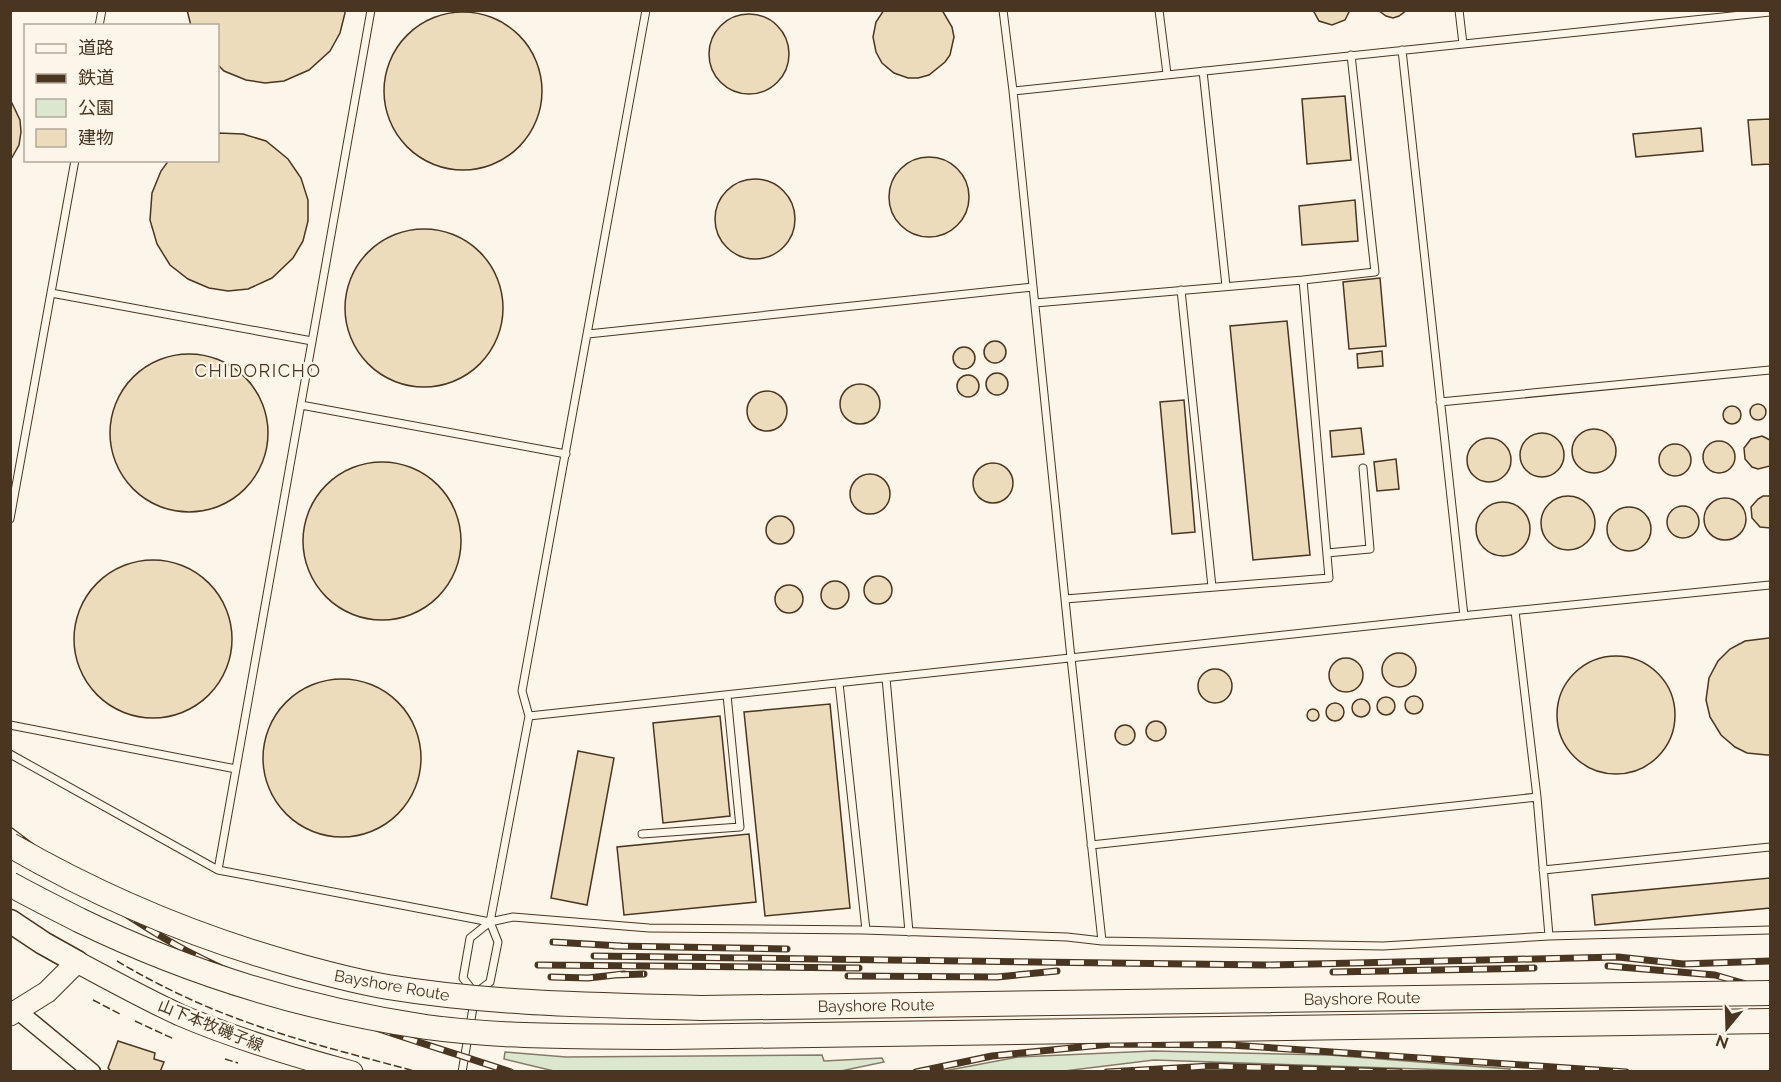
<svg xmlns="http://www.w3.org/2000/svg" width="1781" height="1082" font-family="Raleway,'Noto Sans JP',sans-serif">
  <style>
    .green { fill: #dce7d0; stroke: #887966; stroke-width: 1.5 }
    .building { fill: #ecdcbc; stroke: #4a3520; stroke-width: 1.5 }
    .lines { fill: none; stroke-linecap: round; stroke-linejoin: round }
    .service-casing { stroke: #4a3520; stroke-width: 9 }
    .tertiary-casing { stroke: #4a3520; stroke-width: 19 }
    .primary-casing { stroke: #4a3520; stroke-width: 23 }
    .trunk-casing { stroke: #4a3520; stroke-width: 25 }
    .service { stroke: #fbf6e9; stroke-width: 7 }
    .tertiary { stroke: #fbf6e9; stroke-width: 16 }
    .primary { stroke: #fbf6e9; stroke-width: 21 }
    .trunk { stroke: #fbf6e9; stroke-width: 22 }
    .rail-casing { stroke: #4a3520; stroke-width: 7 }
    .rail { stroke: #fbf6e9; stroke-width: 4.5; stroke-dasharray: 14; stroke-linecap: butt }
    .motorway-bridge-casing { stroke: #4a3520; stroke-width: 26; stroke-linecap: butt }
    .motorway-bridge { stroke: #fbf6e9; stroke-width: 24 }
    .fence { stroke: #4a3520; stroke-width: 1.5; stroke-dasharray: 8 3; stroke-linecap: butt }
    .labels { text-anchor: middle; stroke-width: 4.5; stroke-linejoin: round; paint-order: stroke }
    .street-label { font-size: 16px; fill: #4a3520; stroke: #fbf6e9 }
    .neighbourhood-label { font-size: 18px; letter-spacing: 1.5px; fill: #4a3520; stroke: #fbf6e9 }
  </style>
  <rect width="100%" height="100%" fill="#fbf6e9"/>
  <path class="green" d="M1153,1051l176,4 181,14 -1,2h-28l-327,-11 -98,12 -112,-1 74,-14z
    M505,1052l61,5 256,-2 2,6 58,-3 2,4 -48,10h-278l-54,-13z"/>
  <path class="building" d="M187,10h158v3l-5,20 -10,18 -21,19 -25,11 -19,2 -19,-3 -22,-9 -6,-6v-39h-27z
    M884,10h58l10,17 2,10 -4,18 -5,7 -16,13 -11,3h-10l-14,-5 -12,-10 -6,-11 -3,-15 3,-15z
    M1313,10h37l-5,10 -13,5 -13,-4z
    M1378,10h29l-8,6 -6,2 -7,-2z
    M384 91a79 79 0 1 1 158 0a79 79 0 1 1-158 0Z
    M709 54a40 40 0 1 1 80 0a40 40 0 1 1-80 0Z
    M1345,96l6,64 -44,4 -5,-65z
    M10,99l10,21 1,12 -2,13 -9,16z
    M1770,119v45l-18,1 -4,-45z
    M1701,128l2,23 -67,6 -3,-23z
    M218,133l25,1 23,7 22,18 13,19 7,22v21l-5,20 -10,17 -21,20 -24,11 -20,2 -19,-3 -21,-9 -18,-14 -13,-21 -7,-24 2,-27 9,-22 8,-11h49z
    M889 197a40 40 0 1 1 80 0a40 40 0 1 1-80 0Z
    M715 219a40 40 0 1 1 80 0a40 40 0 1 1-80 0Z
    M1355,200l3,41 -56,4 -3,-39z
    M345 308a79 79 0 1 1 158 0a79 79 0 1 1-158 0Z
    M1380,278l6,68 -37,3 -6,-67z
    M1287,321l23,234 -57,5 -23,-234z
    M984 352a11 11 0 1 1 22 0a11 11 0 1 1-22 0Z
    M953 358a11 11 0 1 1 22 0a11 11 0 1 1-22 0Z
    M1382,351l1,15 -25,2 -1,-14z
    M110 433a79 79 0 1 1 158 0a79 79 0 1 1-158 0Z
    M986 384a11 11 0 1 1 22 0a11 11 0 1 1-22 0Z
    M957 386a11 11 0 1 1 22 0a11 11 0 1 1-22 0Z
    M840 404a20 20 0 1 1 40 0a20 20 0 1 1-40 0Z
    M747 411a20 20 0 1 1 40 0a20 20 0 1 1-40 0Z
    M1184,400l11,132 -23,2 -12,-132z
    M1750 412a8 8 0 1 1 16 0a8 8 0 1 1-16 0Z
    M1723 415a9 9 0 1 1 18 0a9 9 0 1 1-18 0Z
    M1361,428l3,26 -32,3 -2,-26z
    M1572 451a22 22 0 1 1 44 0a22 22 0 1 1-44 0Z
    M1520 455a22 22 0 1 1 44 0a22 22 0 1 1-44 0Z
    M1762,436l8,4v26l-12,3 -6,-2 -7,-8 -1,-11 7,-9z
    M1467 460a22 22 0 1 1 44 0a22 22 0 1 1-44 0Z
    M1703 457a16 16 0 1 1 32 0a16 16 0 1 1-32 0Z
    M1659 460a16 16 0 1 1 32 0a16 16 0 1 1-32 0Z
    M1396,459l3,30 -22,2 -3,-29z
    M303 541a79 79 0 1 1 158 0a79 79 0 1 1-158 0Z
    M973 483a20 20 0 1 1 40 0a20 20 0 1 1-40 0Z
    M850 494a20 20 0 1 1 40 0a20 20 0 1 1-40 0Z
    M1541 523a27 27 0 1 1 54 0a27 27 0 1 1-54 0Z
    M1763,496h7v32l-10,-1 -8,-9 -1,-11 7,-8z
    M1704 519a21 21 0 1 1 42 0a21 21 0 1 1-42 0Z
    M1476 529a27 27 0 1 1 54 0a27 27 0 1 1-54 0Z
    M1667 522a16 16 0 1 1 32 0a16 16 0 1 1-32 0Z
    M1607 529a22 22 0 1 1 44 0a22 22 0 1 1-44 0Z
    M766 530a14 14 0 1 1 28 0a14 14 0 1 1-28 0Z
    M74 639a79 79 0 1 1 158 0a79 79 0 1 1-158 0Z
    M864 590a14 14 0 1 1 28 0a14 14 0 1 1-28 0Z
    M821 595a14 14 0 1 1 28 0a14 14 0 1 1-28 0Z
    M775 599a14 14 0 1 1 28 0a14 14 0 1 1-28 0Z
    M1769,638h1v117h-3l-20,-2 -12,-6 -14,-12 -11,-18 -4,-17 3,-22 9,-17 12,-12 15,-8z
    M1382 670a17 17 0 1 1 34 0a17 17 0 1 1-34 0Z
    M1557 715a59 59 0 1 1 118 0a59 59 0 1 1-118 0Z
    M1329 675a17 17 0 1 1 34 0a17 17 0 1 1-34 0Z
    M1198 686a17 17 0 1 1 34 0a17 17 0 1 1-34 0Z
    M263 758a79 79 0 1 1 158 0a79 79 0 1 1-158 0Z
    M1405 705a9 9 0 1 1 18 0a9 9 0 1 1-18 0Z
    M1377 706a9 9 0 1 1 18 0a9 9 0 1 1-18 0Z
    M1352 708a9 9 0 1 1 18 0a9 9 0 1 1-18 0Z
    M1326 712a9 9 0 1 1 18 0a9 9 0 1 1-18 0Z
    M830,704l20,204 -85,8 -21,-204z
    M1307 715a6 6 0 1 1 12 0a6 6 0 1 1-12 0Z
    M720,716l10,100 -67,7 -10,-100z
    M1146 731a10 10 0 1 1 20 0a10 10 0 1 1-20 0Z
    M1115 735a10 10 0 1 1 20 0a10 10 0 1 1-20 0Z
    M578,751l36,7 -27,147 -36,-7z
    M749,834l7,68 -132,13 -7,-68z
    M1770,878v30l-175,17 -3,-30z
    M118,1041l37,12 -1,6 10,3 -4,10h-48l-4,-4z"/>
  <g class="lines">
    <defs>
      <path id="service" d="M1003,10l10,81 58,567 31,283 281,5 166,-10 221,-6
        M1159,10l8,64
        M1459,10l4,34
        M99,26l3,-16
        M1402,50l62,566
        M1203,71l23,215
        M1013,91l757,-79
        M1303,280l72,-8 -24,-217
        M1181,290l31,297
        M51,293l261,48
        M1035,303l268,-23 26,298 -264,21
        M588,334l445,-47
        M1440,402l330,-32
        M301,405l265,49
        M10,519l65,-359
        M1327,553l43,-4 -7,-81
        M1515,611l22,186 12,139
        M886,678l23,254
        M839,683l27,247
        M529,716l-7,-25 124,-681
        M10,725l226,44
        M10,754l208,116 272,52 23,-5 136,11 214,2 204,7 35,4
        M642,834l98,-7 -13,-132
        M1091,845l446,-48
        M218,870l153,-860
        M1543,870l227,-23
        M473,991l-10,-13 7,-40 20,-16
        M477,992l13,-10 8,-40 -8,-20 39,-206 942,-101 299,-30
        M462,1072l12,-70"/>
      <path id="tertiary" d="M18,1011l74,61"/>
      <path id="primary" d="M10,1015l37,-23 30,-30c34,18 68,37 103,53 56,24 113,41 172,57"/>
      <path id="trunk" d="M10,921l33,22 34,19"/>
    </defs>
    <use href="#service" class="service-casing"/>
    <use href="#tertiary" class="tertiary-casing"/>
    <use href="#primary" class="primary-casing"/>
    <use href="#trunk" class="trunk-casing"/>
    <use href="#service" class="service"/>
    <use href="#tertiary" class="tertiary"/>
    <use href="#primary" class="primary"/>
    <use href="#trunk" class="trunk"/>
    <defs>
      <path id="rail" d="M10,830c58,43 113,87 177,121 102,53 215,85 324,121
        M553,942l68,4
        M614,946l173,3
        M594,956l671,9 353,-8 65,7 87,-3
        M538,965l321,3
        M1608,966l107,9 55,16
        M1333,972l201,-4
        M615,975l29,-1
        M848,976l149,1 60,-6
        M551,977l37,1 36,-4
        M916,1072l76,-16 119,-12 119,1 396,27
        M1107,1072l104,-6 189,6"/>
    </defs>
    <use href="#rail" class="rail-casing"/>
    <use href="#rail" class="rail"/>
    <defs>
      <path id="motorway-bridge" d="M10,845c92,53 187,93 289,121 29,8 59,16 89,21 103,17 208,18 313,21l1069,-15
        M10,884c23,13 46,24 69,36 111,54 225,89 347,107 80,11 162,9 242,10l1102,-16"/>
    </defs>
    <use href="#motorway-bridge" class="motorway-bridge-casing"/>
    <use href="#motorway-bridge" class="motorway-bridge"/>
    <path class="fence" d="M117,961c37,22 76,41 116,56 60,23 123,38 185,55
      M93,1000l27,14
      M135,1021l39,18
      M225,1059l13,4"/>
  </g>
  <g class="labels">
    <g class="street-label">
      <text transform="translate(392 985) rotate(10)" y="6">Bayshore Route</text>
      <text transform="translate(1362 998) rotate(-1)" y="6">Bayshore Route</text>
      <text transform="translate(876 1005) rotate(-1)" y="6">Bayshore Route</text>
      <text transform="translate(211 1025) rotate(22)" y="6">山下本牧磯子線</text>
    </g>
    <g class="neighbourhood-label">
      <text x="258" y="377">CHIDORICHO</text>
    </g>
  </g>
  <rect width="1781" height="1082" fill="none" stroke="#4a3520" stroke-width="24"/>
  <rect x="24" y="24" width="195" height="138" fill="#fbf6e9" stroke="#b4a999" stroke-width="1.5"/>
  <rect x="36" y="44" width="30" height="9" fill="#fbf6e9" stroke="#b4a999" stroke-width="1.5"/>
  <text x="78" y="54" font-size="18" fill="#4a3520">道路</text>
  <rect x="36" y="74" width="30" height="9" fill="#4a3520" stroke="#b4a999" stroke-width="1.5"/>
  <text x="78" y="84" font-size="18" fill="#4a3520">鉄道</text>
  <rect x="36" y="99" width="30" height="18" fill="#dce7d0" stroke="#b4a999" stroke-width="1.5"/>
  <text x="78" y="114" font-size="18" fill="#4a3520">公園</text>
  <rect x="36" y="129" width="30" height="18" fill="#ecdcbc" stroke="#b4a999" stroke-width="1.5"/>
  <text x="78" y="144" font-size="18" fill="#4a3520">建物</text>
  <g transform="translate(1727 1028) rotate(199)" stroke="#fbf6e9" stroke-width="4.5" paint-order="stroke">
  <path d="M0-4.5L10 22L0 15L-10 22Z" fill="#4a3520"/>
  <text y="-9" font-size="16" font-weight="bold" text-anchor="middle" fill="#4a3520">N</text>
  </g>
</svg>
